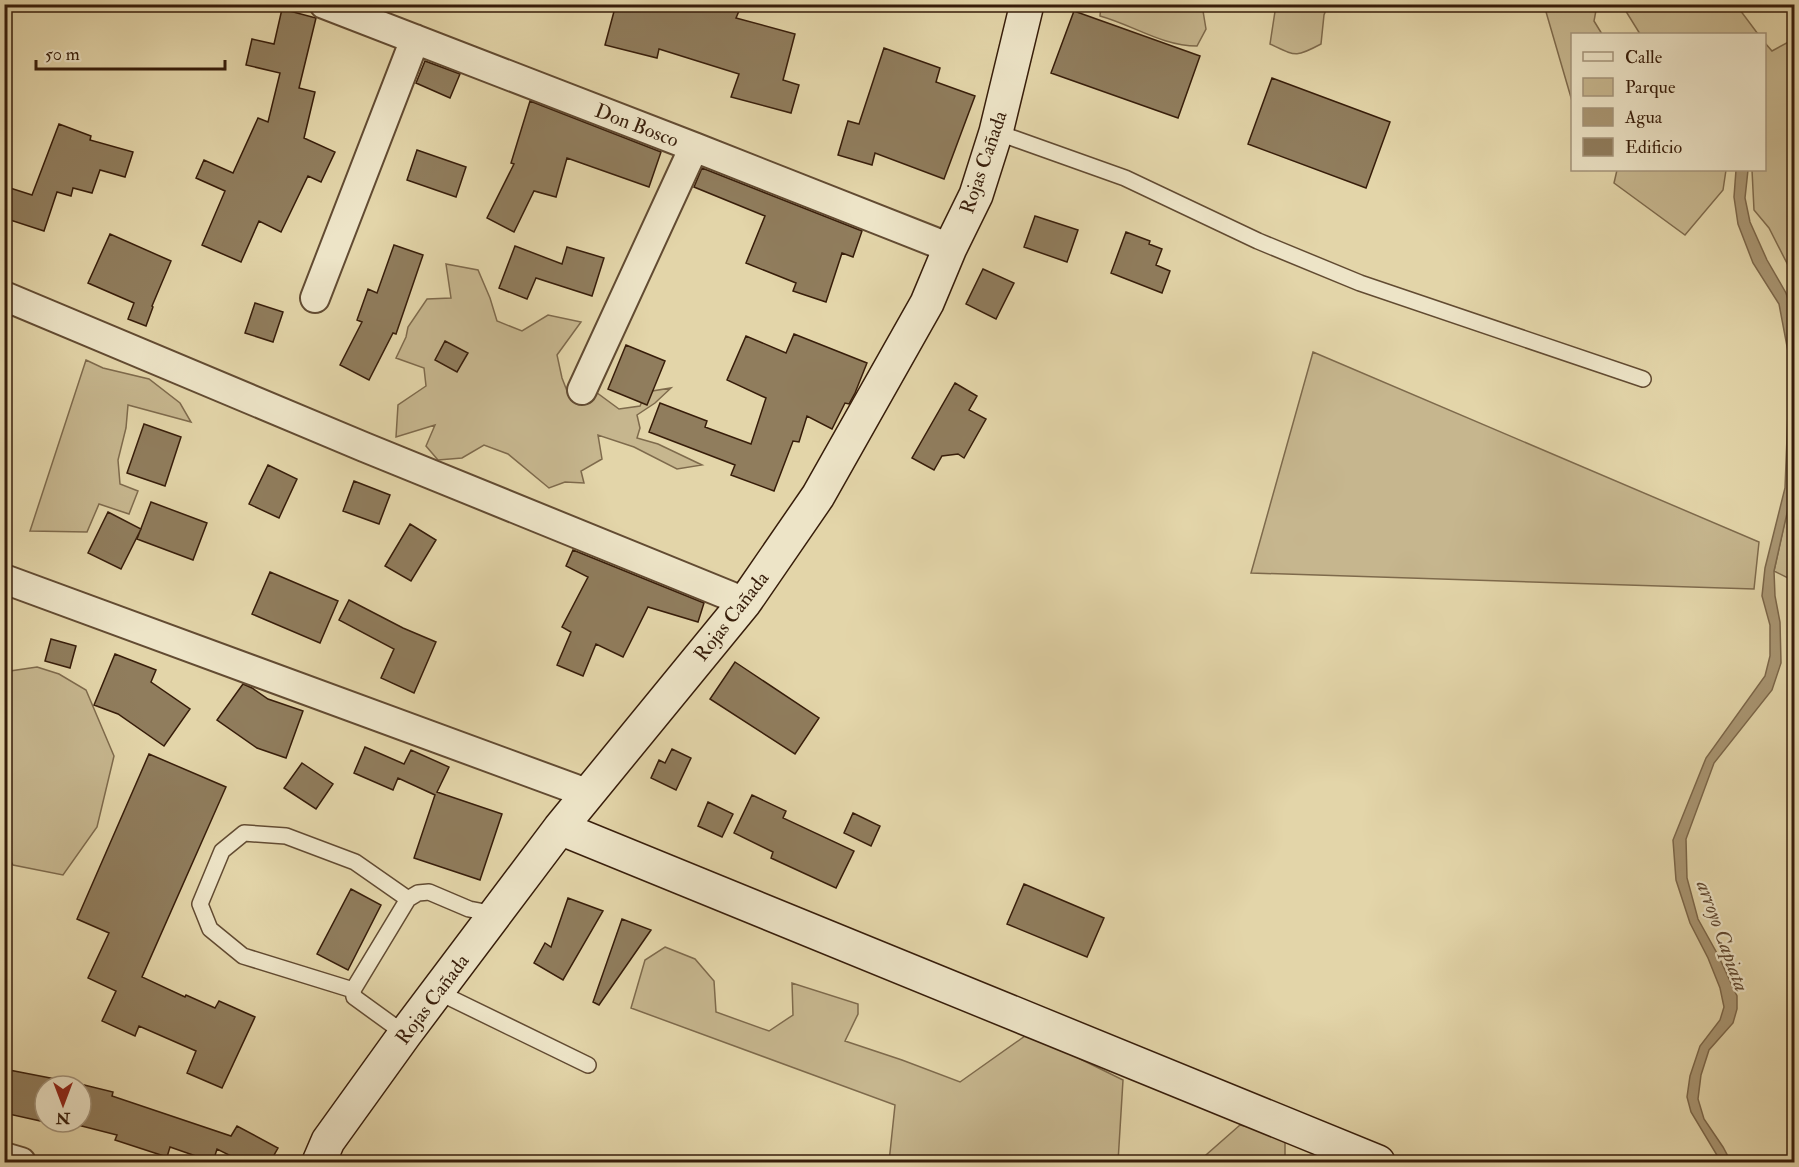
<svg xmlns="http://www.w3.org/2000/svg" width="1799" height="1167" font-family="'IM FELL Double Pica',serif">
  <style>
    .green { fill: #c6b68e; stroke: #7e6a4c; stroke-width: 1.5 }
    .water { fill: #a99673; stroke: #7b6649; stroke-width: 1.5 }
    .building { fill: #907d5d; stroke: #371d0a; stroke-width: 1.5 }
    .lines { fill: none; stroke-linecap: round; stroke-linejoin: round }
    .lane-casing { stroke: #624b32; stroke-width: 18 }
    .street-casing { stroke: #624b32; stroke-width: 32 }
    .secondary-casing { stroke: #371d0a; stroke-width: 36 }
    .lane { stroke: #ede4c7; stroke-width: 15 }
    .street { stroke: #ede4c7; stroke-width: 28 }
    .secondary { stroke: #ede4c7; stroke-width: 33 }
    .labels { text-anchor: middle; stroke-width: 4.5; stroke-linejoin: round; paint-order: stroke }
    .street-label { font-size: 20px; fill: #371d0a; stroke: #ede4c7 }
    .water-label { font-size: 21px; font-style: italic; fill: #5f472f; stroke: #ede4c7 }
  </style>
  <rect width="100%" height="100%" fill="#e3d5a9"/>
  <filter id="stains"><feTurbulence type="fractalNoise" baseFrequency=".00333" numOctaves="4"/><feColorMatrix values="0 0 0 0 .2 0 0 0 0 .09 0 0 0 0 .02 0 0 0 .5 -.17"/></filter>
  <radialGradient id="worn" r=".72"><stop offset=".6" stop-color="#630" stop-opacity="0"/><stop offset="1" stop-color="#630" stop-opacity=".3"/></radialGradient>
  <path class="green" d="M1101,5h101l4,24 -9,17c-35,0 -64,-21 -97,-30z
    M1276,5h52l-4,10 -3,29c-26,14 -25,12 -51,0z
    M1544,5h53l-3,16 8,13h-30v67z
    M1622,5h115v1l21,28h-118z
    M1794,39v238l-25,-49 -15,-18 -2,-40h12l1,-127 7,8z
    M1617,170h109l-3,20 -38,45 -71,-52z
    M446,264l32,6 12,28 7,23 25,10 26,-16 33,7 -24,33 5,23 7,18h18l2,-9 30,22 21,-3 6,-14 25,-4 -16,15 -18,12 3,13 -3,10 21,6 44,21 -25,4 -43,-22 -36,-12 4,24 -21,12 3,12 -19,-1 -16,6 -41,-34 -24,-9 -22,13 -24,2 -12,-14 9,-21 -39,12 2,-32 28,-19 -2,-18 -28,-10 10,-21 2,-10 19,-28 24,-1z
    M1313,352l446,190 -5,47 -503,-16z
    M86,360l17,8 46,11 31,24 11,19 -63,-17 -2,23 -8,32 2,24 18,7 -9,23 -30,-10 -12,28 -57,-1z
    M1794,479v102l-20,-10z
    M37,667l22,7 27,16 28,66 -17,71 -34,48 -50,-10 -8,-12v-176l5,-6z
    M665,947l30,12 19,22 2,31 53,19 24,-16 -1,-32 66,21v10l-13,27 57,19 58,22 65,-46 37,14 61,30 -5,82h-229l6,-57 -264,-97 14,-48z
    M1240,1125l45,11v26h-87z"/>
  <path class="water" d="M1736,170h12l-3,28 5,24 17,38 19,33 8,26v138l-2,34 -18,80 1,25 5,26 1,41 -9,27 -58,73 -28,76 1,39 11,41 20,36 19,41v13l-4,14 -24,27 -8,25 -3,24 6,20 19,28 8,15h-10l-30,-50 -4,-15 3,-21 10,-30 20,-26 4,-13 -4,-19 -12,-30 -18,-35 -14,-43 -3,-40 33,-82 59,-82 5,-20v-31l-8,-29 3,-28 20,-80 5,-126 -11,-58 -26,-41 -15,-39 -4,-27z"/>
  <path class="building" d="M616,4h102l21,7 -3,7 59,16 -12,46 16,5 -8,28 -60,-16 8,-23 -80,-25 -2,9 -52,-13z
    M282,9l34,9 -17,70 16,4 -11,46 31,14 -14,30 -13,-6 -27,56 -22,-11 -18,41 -39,-17 23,-54 -29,-13 8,-18 29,13 25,-55 10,4 12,-49 -34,-8 6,-26 22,5z
    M1074,11l126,45 -22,62 -127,-45z
    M884,48l56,20 -4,14 39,14 -31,83 -69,-26 -3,12 -34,-10 10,-34 11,3z
    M425,61l35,13 -10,24 -34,-15z
    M1272,78l118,44 -24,66 -118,-44z
    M530,101l131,51 -12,35 -82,-29 -11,39 -22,-6 -20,41 -27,-14 27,-54 -3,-1z
    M59,124l32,12 -1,4 43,12 -8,25 -25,-7 -8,23 -19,-5 -2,8 -14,-4 -13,39 -40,-13v-32l28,9z
    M417,150l49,17 -10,30 -49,-17z
    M702,168l160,63 -9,26 -11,-4 -16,49 -33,-11 3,-8 -50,-20 19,-47 -71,-29z
    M1035,216l43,14 -11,32 -43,-15z
    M1126,232l24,9 -1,3 13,5 -6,16 14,6 -8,22 -51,-20z
    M110,234l61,27 -19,45 1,1 -7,19 -18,-7 6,-16 -46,-20z
    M394,245l29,10 -27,79 -3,-1 -24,47 -29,-15 22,-43 -5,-2 11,-31 9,4z
    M515,246l47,18 5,-17 37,11 -12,38 -56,-18 -9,21 -28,-11z
    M983,269l31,14 -18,36 -30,-15z
    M255,303l28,9 -10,30 -28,-9z
    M794,334l73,29 -12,30 -6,11 -4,-1 -13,26 -25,-13 -8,26 -6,-1 -19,50 -43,-16 4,-10 -86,-33 11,-29 47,18 -2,6 46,17 15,-46 -39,-18 19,-44 40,17z
    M445,341l23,12 -11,19 -22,-12z
    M626,345l39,16 -18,44 -39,-16z
    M955,383l22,13 -8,14 17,9 -22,39 -6,-4 -16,2 -8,14 -22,-12z
    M144,424l37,13 -16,49 -38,-13z
    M268,465l29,14 -18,39 -30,-14z
    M354,481l36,14 -11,29 -36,-13z
    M151,502l56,21 -14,37 -56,-21z
    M108,512l33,17 -20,40 -33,-16z
    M410,524l26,16 -25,41 -26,-15z
    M573,550l131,53 -6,19 -50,-15 -25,50 -27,-13 -13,32 -26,-11 14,-33 -9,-5 26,-50 -22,-11z
    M270,572l68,29 -18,42 -68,-29z
    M349,600l54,28 33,14 -22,51 -33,-15 13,-29 -55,-29z
    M51,639l25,7 -6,22 -25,-7z
    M115,654l41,16 -5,12 39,27 -26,37 -46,-32 -24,-9z
    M735,662l84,56 -24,36 -85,-55z
    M243,684l9,4 16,11 35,12 -17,47 -29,-10 -40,-28z
    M365,747l39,17 7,-14 38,17 -12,25 65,22 -22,66 -66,-22 21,-63 -37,-17 -5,12 -39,-17z
    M672,749l19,9 -15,32 -25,-12 8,-18 6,3z
    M149,754l77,33 -84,190 43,20 1,-2 29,13 4,-7 36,16 -33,71 -35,-15 9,-22 -57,-25 -4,10 -33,-15 14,-30 -28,-13 21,-45 -32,-14z
    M302,763l31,21 -17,25 -32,-21z
    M752,795l34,16 -3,7 71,33 -18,37 -65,-30 2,-6 -39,-19z
    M708,802l25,12 -11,23 -24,-11z
    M853,813l27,13 -9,20 -27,-13z
    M1024,884l80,34 -17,39 -80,-33z
    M351,889l30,16 -33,65 -31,-16z
    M568,898l35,13 -40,69 -29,-17 11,-20 6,4z
    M622,919l29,11 -52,75 -6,-3z
    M4,1069l72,14 37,9 -1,4 119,40 6,-10 41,22 -8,14h-27l-26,-13 -4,13 -43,-15 -3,10 -52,-17 2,-5 -51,-13h15v-36h-36v36l-41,-9z"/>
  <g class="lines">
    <defs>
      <path id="lane" d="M996,132l129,46 133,63 102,42 283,96
        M353,990l-110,-34 -33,-27 -10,-25 22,-53 22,-18 42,3 69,26 53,37
        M438,992l150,73
        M405,1034l-51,-37 -1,-7 55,-91 10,-6 11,-1 40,17 26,5"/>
      <path id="street" d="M324,4l370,143 256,101
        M4,296l360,151 381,155
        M315,298l100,-259
        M582,390l112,-243
        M4,579l585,215
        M4,1157l17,5"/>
      <path id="secondary" d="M560,828l818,334
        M319,1162l9,-21 77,-107 155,-206 185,-226 73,-106 109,-193 23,-55 26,-53 20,-63 31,-128"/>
    </defs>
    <use href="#lane" class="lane-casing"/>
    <use href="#street" class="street-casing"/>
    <use href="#secondary" class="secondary-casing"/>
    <use href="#lane" class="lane"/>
    <use href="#street" class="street"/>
    <use href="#secondary" class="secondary"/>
  </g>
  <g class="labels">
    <g class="street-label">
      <text transform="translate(637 125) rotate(21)" y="7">Don Bosco</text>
      <text transform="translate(983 162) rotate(-71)" y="7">Rojas Cañada</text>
      <text transform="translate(731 616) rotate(-52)" y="7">Rojas Cañada</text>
      <text transform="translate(432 999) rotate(-53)" y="7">Rojas Cañada</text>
    </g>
    <g class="water-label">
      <text transform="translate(1723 936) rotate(70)" y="7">arroyo Capiata</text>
    </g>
  </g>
  <rect width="1799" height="1167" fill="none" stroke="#e3d5a9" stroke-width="24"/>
  <rect x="6" y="6" width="1787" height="1155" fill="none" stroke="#371d0a" stroke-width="3"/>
  <rect x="12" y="12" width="1775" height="1143" fill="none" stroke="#371d0a" stroke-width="1.5"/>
  <rect x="1571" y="33" width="195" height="138" fill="#ede4c7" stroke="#a4947b" stroke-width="1.5"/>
  <rect x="1583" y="52" width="30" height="9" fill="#ede4c7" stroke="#a4947b" stroke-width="1.5"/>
  <text x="1625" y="63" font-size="18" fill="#371d0a">Calle</text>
  <rect x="1583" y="78" width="30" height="18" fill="#c6b68e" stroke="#a4947b" stroke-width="1.5"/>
  <text x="1625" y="93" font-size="18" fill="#371d0a">Parque</text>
  <rect x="1583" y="108" width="30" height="18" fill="#a99673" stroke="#a4947b" stroke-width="1.5"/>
  <text x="1625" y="123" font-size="18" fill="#371d0a">Agua</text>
  <rect x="1583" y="138" width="30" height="18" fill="#907d5d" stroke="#a4947b" stroke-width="1.5"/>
  <text x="1625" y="153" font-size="18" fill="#371d0a">Edificio</text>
  <g transform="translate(63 1104) rotate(180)"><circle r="28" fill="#ede4c7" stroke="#a4947b" stroke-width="1.5"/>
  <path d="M0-4.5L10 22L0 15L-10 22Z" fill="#8f2418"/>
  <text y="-9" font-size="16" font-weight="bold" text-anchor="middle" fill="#371d0a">N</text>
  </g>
  <path d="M36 60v9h189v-9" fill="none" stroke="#371d0a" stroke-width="3"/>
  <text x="45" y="60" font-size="18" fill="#371d0a" stroke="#ede4c7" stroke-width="4.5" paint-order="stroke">50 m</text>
  <rect width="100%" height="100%" filter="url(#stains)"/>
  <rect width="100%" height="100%" fill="url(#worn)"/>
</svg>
